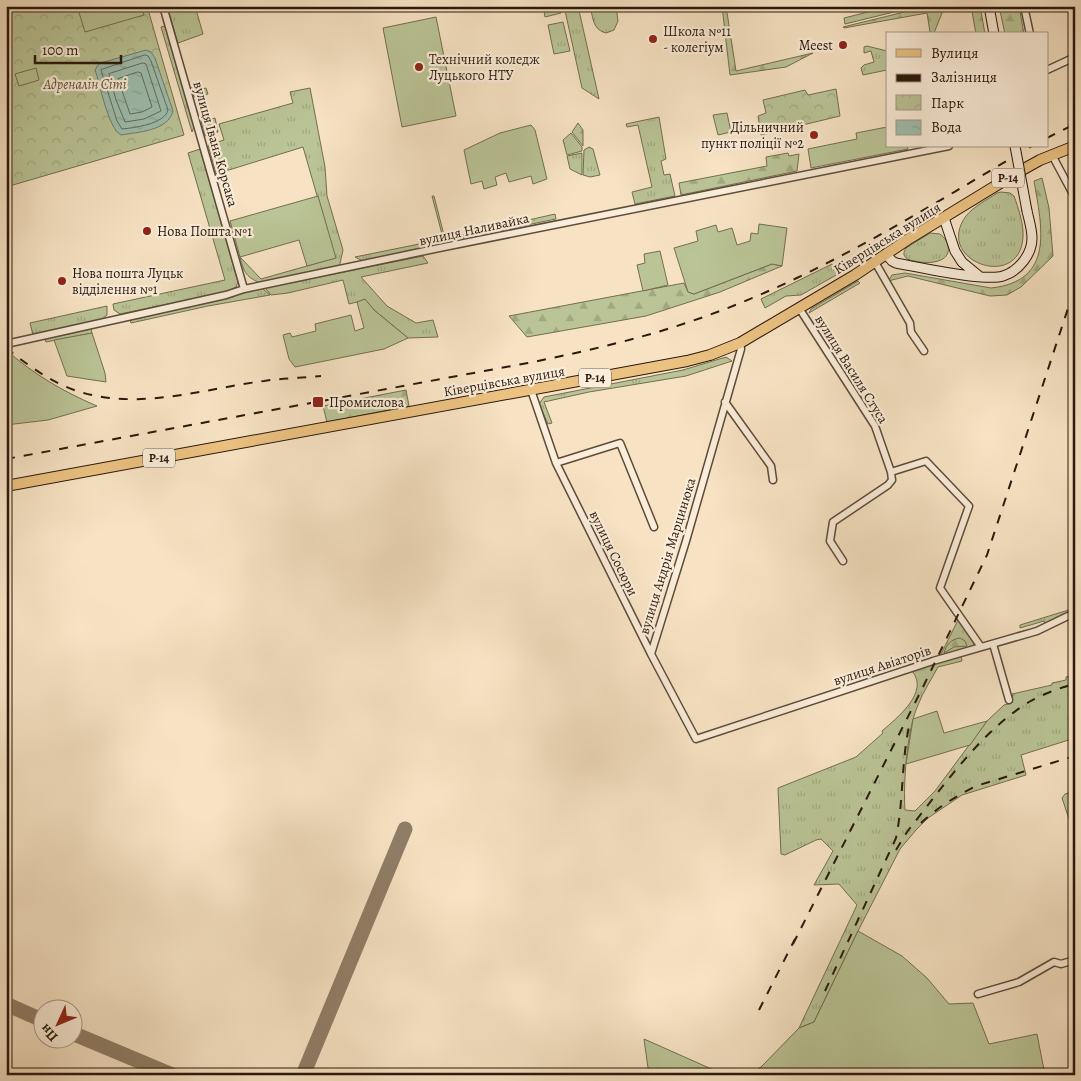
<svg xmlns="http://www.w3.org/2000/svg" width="1081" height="1081" font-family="Alegreya,serif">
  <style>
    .grass { fill: url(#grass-tufts); stroke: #726e51 }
    .forest { fill: url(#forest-firs); stroke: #726e51 }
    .park { fill: url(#park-crowns); stroke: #726e51 }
    .garden { fill: #bac496; stroke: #726e51 }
    .water { fill: url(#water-ripples); stroke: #707c6e }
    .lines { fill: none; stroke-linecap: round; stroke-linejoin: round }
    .shore { stroke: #646c5e; stroke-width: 1 }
    .taxiway { stroke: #907e68; stroke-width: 15 }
    .minor-casing { stroke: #5d4b3a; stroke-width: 9 }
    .secondary-casing { stroke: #2a180c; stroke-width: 11 }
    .primary-casing { stroke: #2a180c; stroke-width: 12 }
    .minor { stroke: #faedd9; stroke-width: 6 }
    .secondary { stroke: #faedd9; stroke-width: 9 }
    .primary { stroke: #ecc282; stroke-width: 10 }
    .rail { stroke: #2a180c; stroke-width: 2; stroke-dasharray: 9 9; stroke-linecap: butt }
    .secondary-bridge-casing { stroke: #2a180c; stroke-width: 11; stroke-linecap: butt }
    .secondary-bridge { stroke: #faedd9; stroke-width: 9 }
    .poi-dot { fill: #8f2418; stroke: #faedd9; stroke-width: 2 }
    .labels { text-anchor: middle; stroke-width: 4.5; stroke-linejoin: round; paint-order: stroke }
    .shield { fill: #faedd9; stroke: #68584a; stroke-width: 1 }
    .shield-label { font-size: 12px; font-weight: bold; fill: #2a180c }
    .poi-label { font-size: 14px; fill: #2a180c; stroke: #faedd9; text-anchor: start }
    .park-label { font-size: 14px; font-style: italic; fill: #5c543c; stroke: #faedd9 }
    .street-label { font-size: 14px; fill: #2a180c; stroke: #faedd9 }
  </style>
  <defs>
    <pattern id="grass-tufts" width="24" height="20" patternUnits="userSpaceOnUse" patternTransform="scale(1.25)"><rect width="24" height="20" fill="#bac496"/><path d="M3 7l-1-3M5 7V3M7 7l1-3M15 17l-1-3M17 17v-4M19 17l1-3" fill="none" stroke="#a0a880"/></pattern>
    <pattern id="forest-firs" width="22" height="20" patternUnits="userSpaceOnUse" patternTransform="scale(1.25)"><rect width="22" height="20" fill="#bac496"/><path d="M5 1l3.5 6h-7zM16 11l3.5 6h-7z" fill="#a0a880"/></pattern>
    <pattern id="park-crowns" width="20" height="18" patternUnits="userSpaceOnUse" patternTransform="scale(1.25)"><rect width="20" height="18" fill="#bac496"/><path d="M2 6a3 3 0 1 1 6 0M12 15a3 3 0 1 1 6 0" fill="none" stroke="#a0a880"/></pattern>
    <pattern id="water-ripples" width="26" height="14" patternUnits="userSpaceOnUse" patternTransform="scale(1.25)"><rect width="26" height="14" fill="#9ebfaf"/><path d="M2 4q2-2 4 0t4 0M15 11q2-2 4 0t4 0" fill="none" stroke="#88a395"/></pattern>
  </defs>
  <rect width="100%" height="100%" fill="#f7e3c4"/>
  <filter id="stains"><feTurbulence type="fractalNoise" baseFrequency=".004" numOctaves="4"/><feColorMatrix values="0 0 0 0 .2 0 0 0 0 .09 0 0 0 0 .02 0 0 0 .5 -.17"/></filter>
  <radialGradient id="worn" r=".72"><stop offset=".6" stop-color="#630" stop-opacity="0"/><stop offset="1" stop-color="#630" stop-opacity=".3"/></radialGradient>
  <path class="grass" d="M167,6h28l8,28 -25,9z
    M543,6h17l1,7 -16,4z
    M564,6h14l21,93 -17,-11z
    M590,6h26l2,15 -4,9 -8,3c-13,-3 -13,-15 -16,-27z
    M563,22l7,29 -16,3 -6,-29z
    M165,26l29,101 -2,5 -31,-105z
    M867,46l20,5v19l-24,5 -2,-7 3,-3 10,-3 -3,-11 -7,2v-6z
    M198,86l1,4 7,-2 2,6 -14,3 -3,-9z
    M310,88l15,79 2,29 16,54 -4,18 -77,16c-16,-7 -18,-11 -22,-27l21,22 74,-21 -32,-111 -87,27 -8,-29 16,-5 -5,-16 74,-21 -3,-11z
    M659,117l7,42 -5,2 3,14 6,-1 5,22 -40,8 -3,-12 20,-5 -14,-62 -11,2 -1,-3z
    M215,118l3,14 -13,4 -4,-14z
    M571,133l11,14v4l-15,4 -4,-15z
    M589,147l4,2 7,26 -10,2 -7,-2 1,-25z
    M200,149l38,133 -2,5 -10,5 -106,22 -6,-4 -1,-6 112,-24 -37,-127z
    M582,153v22l-12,-6 -3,-13z
    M1001,192l9,1 4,3c4,11 10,29 9,41 -3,55 -90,24 -57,-21 8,-10 21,-16 31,-23z
    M432,196h2l11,43 110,-25 1,5 -112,23z
    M930,233l10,1c10,7 13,23 -2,27 -8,3 -23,1 -31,-2 -4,-4 -4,-6 -1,-11z
    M439,240v4l-76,17 -8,-4z
    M423,256l5,7 -67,14 26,29 29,17 17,-3 5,17 -30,1 -34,-28 -9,-10 -16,4 -6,-24 -55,13 -17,2 -6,-7z
    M832,264l6,10 -37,21 -15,1 -21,12 -4,-9z
    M858,281l2,2 -51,30 2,-4z
    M262,288l8,7 -62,11 -77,17 -1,-3 103,-23 7,-4z
    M107,306v9l-5,4 -69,16 -3,-12z
    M91,329l1,4 -46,9 -1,-3z
    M726,357l6,4 -46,15 -97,16 -45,10 8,21 -4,1 -9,-20 5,-7 139,-27z
    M1075,608v5l-29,13 -2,-5 -24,7v-3z
    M959,618l15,26 -3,4 -32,10z
    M961,655l1,6 -24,6c-7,13 -15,25 -20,38 -11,24 -15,79 -13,105l10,1 20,-20 52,-70 17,-16 7,-2 -1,-6 3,-1 -1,-2 40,-9v-2l14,-3v-3l6,-2 1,3 2,-1v61l-54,17 5,20 -64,20 -34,23 -12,12 -16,19 -42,82 -44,91 -15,6 58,-123 -18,-21 -25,1 19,-34 -12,-12 -5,1 -31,15 -4,-1 -3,-66 78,-31 27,-24 -1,-2c15,-13 48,-39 30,-60z
    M1075,791v40h-2l-11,-33 3,-4z"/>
  <path class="forest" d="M722,6h4l10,65 77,-18 -27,14 -56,8z
    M929,6h12l1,7 -8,20 -4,-1 -3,-19 -83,15 -1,-1z
    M971,6h9l5,28h-9z
    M999,6h20l5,28h-19z
    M578,123l5,7v16l-11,-14z
    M788,153l1,3 10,-2 -2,17 -116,24 -2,-12 88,-17 -1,-9z
    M1042,178l7,30 4,48 -32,31 -14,8 -17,1 -82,-20 -20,5 4,-6 13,-2 86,15c64,-7 51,-60 43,-107z
    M772,264l10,2 -62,26 -74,24 -119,21 -18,-21 175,-33 4,9 6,2z
    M406,390l3,16 -82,16 -4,-16z
    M960,638l5,3 2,5 -13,1 -10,6c2,-8 7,-14 16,-15z"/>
  <path class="park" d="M6,6h141l37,129 -178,52z
    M836,89l4,27 -79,19 -3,-19 8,-3 -3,-13 42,-10 3,5z"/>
  <path class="garden" d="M77,6h64l3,9 -59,17z
    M892,6l2,6 -49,12 -1,-6z
    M436,17l20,99 -54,11 -19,-99z
    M36,68l3,12 -20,6 -4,-12z
    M727,113l4,19 -13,3 -5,-20z
    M531,125l4,5 12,49 -14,5 -2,-8 -22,6 -3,-9 -11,4 2,8 -13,4 -2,-8 -11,3 -7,-34 36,-17z
    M887,127v19h20l1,3 -97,19 -3,-19 49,-10 -1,-6z
    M318,196l18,62 -29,8 -8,-26 -59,17 -10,-36z
    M759,224l28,4 -5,38 -10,-2 -78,30 -6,-2 -14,-44 24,-7 -2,-10 20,-6 2,7 14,-4 5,17 13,-4 1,-8 7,1z
    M660,251l8,34 -25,6 -6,-26 8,-2 -1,-9z
    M365,299l9,11 34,28 -24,11 -89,18 -6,-8 -6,-24 7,-2 2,4 24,-6 -1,-7 36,-9 4,16 9,-3 -7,-26z
    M92,333l13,40 1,9 -39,-6 -13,-36z
    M6,350c29,25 56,41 91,56l-49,14 -42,5v-39l3,-2 -3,-8z
    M937,711l7,22 43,-12 -17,24 -64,19 7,-45z
    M858,931l44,25 25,22 22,26 24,-1 16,41 48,-10 8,41h-295l12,-9 37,-38 15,-6z
    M644,1039l81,36h-76z"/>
  <path class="water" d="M146,50l5,2 4,6 18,53c-5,20 -35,21 -52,24 -13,-7 -21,-51 -26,-65l3,-5 3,-2z"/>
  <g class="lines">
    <path class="shore" d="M145,55l3,1 3,5 17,49c-3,14 -35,18 -46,19l-5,-8 -16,-51z
      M143,63l3,1 15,47 -17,8 -19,3 -9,-22 -7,-26z
      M138,72l3,1 11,34 -10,5 -12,2 -12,-35z"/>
    <path class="taxiway" d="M6,1004l36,16
      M72,1033l100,42
      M303,1075l102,-246"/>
    <defs>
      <path id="minor" d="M163,6l81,283
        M1024,6l6,28
        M1047,70l28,-13
        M1052,155l23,43
        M875,262l35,61 1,9 13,19
        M799,308l76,118 16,46 35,-11 43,45 -29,82 41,59
        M740,343l1,6 -55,192 -35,113 45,85 237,-78 104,-30 31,-15 7,-1
        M6,344l220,-49 18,-6 200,-42 505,-101
        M531,390l25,73 95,191
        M725,402l46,64 2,14
        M556,463l64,-20 34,84
        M843,561l-13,-20 3,-19 55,-37 4,-5 -1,-8
        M993,644l16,56
        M978,994l41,-12 35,-20 7,2 14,-4"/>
      <path id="secondary" d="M989,6l5,28
        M944,218l11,33 7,11 17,14
        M886,254l6,7 4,2c22,4 89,19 107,13 16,-5 29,-22 29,-38 0,-9 -3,-18 -5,-27"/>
      <path id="primary" d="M6,486l681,-125 23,-6 30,-12 115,-68 52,-35 108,-66 25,-14 35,-14"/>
    </defs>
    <use href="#minor" class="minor-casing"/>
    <use href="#secondary" class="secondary-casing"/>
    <use href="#primary" class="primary-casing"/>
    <use href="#minor" class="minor"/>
    <use href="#secondary" class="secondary"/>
    <use href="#primary" class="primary"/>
    <path class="rail" d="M1047,138l28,-14
      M6,348c22,17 44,34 71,43 62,20 125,-2 187,-10 19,-3 38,-3 57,-5
      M6,459l522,-96c54,-11 108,-23 161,-41 123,-41 232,-111 343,-176
      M921,823c16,-15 35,-27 55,-37l99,-30
      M896,850l11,-18c34,-43 75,-102 122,-130 14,-8 30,-14 46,-18
      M793,944l130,-257 64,-132 88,-268
      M825,991l71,-153c8,-39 5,-78 14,-116
      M759,1010l36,-71"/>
    <defs>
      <path id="secondary-bridge" d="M1015,146l12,65"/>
    </defs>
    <use href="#secondary-bridge" class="secondary-bridge-casing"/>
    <use href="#secondary-bridge" class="secondary-bridge"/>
  </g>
  <g class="poi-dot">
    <circle cx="653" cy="39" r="5"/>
    <circle cx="843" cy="45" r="5"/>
    <circle cx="419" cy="67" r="5"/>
    <circle cx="814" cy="135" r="5"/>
    <circle cx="147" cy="231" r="5"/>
    <circle cx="62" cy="281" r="5"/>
    <rect x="312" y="396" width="12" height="12" rx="2.5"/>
  </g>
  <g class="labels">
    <g class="shield">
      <rect x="992" y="168.5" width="32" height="19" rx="4"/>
      <rect x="579" y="368.5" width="32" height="19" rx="4"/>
      <rect x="143" y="448.5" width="32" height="19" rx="4"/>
    </g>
    <g class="shield-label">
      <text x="1008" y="182">Р-14</text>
      <text x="595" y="382">Р-14</text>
      <text x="159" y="462">Р-14</text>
    </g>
    <g class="poi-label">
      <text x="663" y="36">Школа №11<tspan x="663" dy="16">- колегіум</tspan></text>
      <text x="833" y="50" text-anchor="end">Meest</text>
      <text x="429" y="64">Технічний коледж<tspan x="429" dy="16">Луцького НТУ</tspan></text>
      <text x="804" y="132" text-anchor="end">Дільничний<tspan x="804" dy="16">пункт поліції №2</tspan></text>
      <text x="157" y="236">Нова Пошта №1</text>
      <text x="72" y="278">Нова пошта Луцьк<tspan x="72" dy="16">відділення №1</tspan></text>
      <text x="329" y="407">Промислова</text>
    </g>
    <g class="park-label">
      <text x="85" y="89">Адреналін Сіті</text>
    </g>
    <g class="street-label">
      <text transform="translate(216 144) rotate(74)" y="5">вулиця Івана Корсака</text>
      <text transform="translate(474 229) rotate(-12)" y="5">вулиця Наливайка</text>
      <text transform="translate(887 238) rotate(-32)" y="5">Ківерцівська вулиця</text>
      <text transform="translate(852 369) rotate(58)" y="5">вулиця Василя Стуса</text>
      <text transform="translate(504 381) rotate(-10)" y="5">Ківерцівська вулиця</text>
      <text transform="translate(614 553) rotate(64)" y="5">вулиця Сосюри</text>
      <text transform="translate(667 556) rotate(-73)" y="5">вулиця Андрія Марцинюка</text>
      <text transform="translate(882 665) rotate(-18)" y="5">вулиця Авіаторів</text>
    </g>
  </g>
  <rect width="1081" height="1081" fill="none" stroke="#f7e3c4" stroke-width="25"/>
  <rect x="8" y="8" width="1066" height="1066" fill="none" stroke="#2a180c" stroke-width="2.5"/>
  <rect x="12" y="12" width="1056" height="1056" fill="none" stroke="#2a180c"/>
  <rect x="886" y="32" width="162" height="115" fill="#faedd9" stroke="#a79887"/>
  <rect x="896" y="49" width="25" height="8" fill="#ecc282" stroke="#a79887"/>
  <text x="931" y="58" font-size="15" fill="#2a180c">Вулиця</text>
  <rect x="896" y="74" width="25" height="8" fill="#2a180c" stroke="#a79887"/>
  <text x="931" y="82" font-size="15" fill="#2a180c">Залізниця</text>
  <rect x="896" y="95" width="25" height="15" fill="url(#park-crowns)" stroke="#a79887"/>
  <text x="931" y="108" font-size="15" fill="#2a180c">Парк</text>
  <rect x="896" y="120" width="25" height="15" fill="url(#water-ripples)" stroke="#a79887"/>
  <text x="931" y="132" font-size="15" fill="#2a180c">Вода</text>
  <g transform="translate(58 1024) rotate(226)"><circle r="24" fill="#faedd9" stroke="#a79887"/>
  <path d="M0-4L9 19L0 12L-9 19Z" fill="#8f2418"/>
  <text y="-8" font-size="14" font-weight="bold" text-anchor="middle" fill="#2a180c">Пн</text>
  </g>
  <path d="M35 55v8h86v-8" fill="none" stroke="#2a180c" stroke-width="2.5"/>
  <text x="42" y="55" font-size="15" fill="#2a180c" stroke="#faedd9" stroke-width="4" paint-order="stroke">100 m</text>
  <rect width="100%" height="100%" filter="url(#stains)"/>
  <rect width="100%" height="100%" fill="url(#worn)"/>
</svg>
